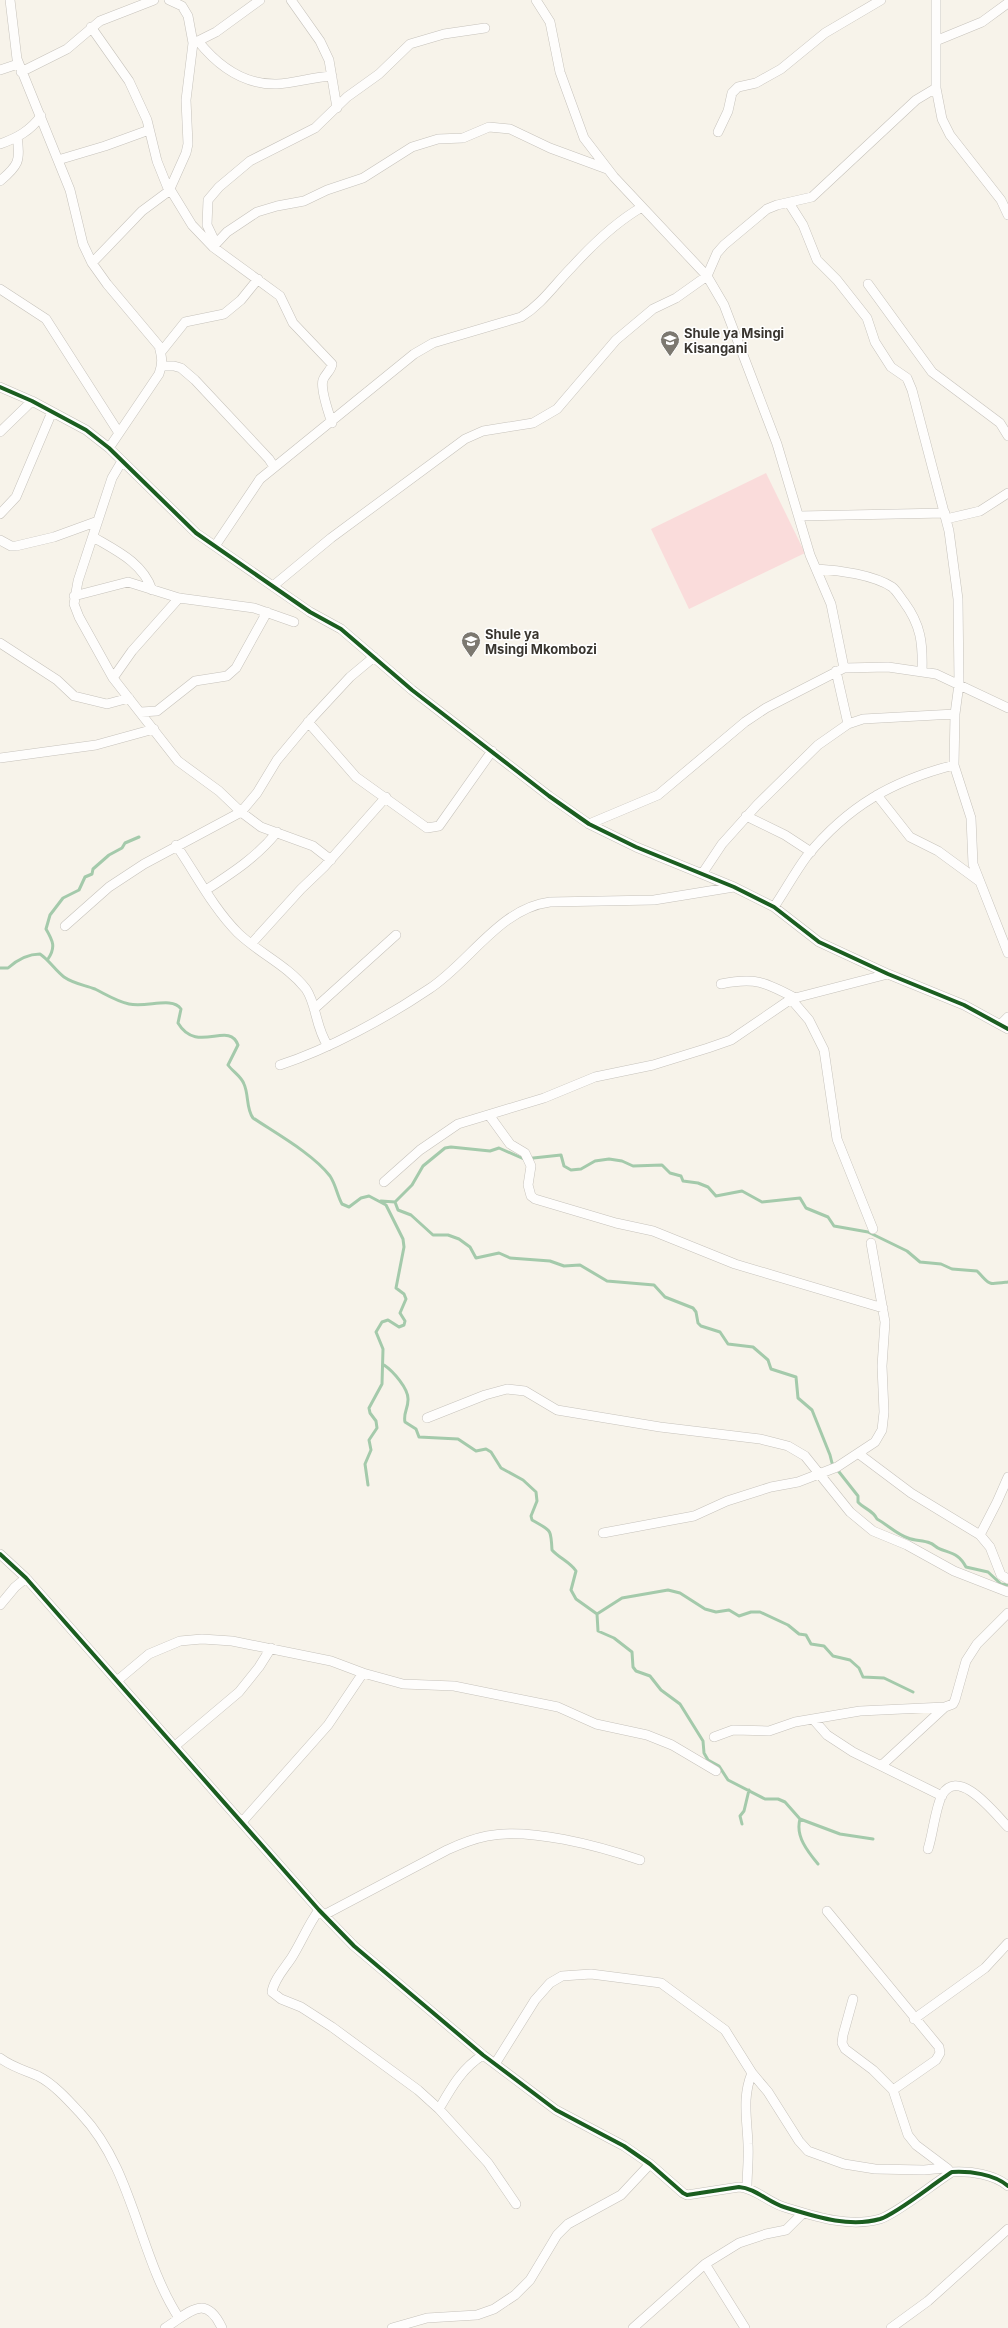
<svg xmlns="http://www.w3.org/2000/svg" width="1008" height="2328" font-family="Inter,sans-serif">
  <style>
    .green { fill: #fadcdb }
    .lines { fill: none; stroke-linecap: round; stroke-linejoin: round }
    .stream { stroke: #a4caab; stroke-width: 3 }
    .street-casing { stroke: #c6c2bb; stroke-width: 10 }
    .street { stroke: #fefdfc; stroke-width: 9 }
    .cycleway-casing { stroke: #fff; stroke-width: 6 }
    .cycleway { stroke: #1b5e20; stroke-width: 4 }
    .labels { text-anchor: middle; stroke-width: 3; stroke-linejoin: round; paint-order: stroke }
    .poi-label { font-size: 13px; font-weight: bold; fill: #39352f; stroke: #fff; text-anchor: start }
  </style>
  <rect width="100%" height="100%" fill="#f7f3ea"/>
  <path class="green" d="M766,473l39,80 -116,56 -38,-80z"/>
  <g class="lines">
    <path class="stream" d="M48,959c8,-12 5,-18 -2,-30l4,-14 13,-17 16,-8 6,-13 7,-3 1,-5 16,-14 13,-7 3,-5 14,-6
      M0,968h8c9,-8 20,-14 32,-14 9,6 15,16 24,23 10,7 21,8 31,12 12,6 21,12 34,15 18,4 43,-8 52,5l-3,14c19,32 51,-3 60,22l-10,20c5,7 13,11 16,19 5,11 2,25 9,34 24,16 60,36 77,58 6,9 7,19 12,28l7,3 12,-9 8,-2 17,9 17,34 1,8 -8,41 8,6 2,5 -6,14 5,8 -1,4 -5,2 -11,-7 -6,2 -6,10 7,17 -1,35 -13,24 1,5 6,8 1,7 -8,12 2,10 -6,14 3,21
      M381,1201l14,1 17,-17 11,-19 22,-18 6,-1 39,4 9,-3 25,11 37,-4 3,11 7,4 10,-1 14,-8 14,-2 13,2 11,5 29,-1 8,8 11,3 2,5 15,2 10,4 8,9 26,-5 20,11 38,-4 6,10 22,9 6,9 34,6 39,19 13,11 21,2 11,5 25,2c14,14 9,14 31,11
      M395,1202l3,8 13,5 22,20h15l11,4 11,8 6,11 23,-5 11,5 40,3 14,5 16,-1 27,16 47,4 11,12 28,11 3,4 2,11 3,3 19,6 8,12 25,3 15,13 3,9 25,8 2,21 14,12 18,45 2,8 26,33v6c6,7 15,8 19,17 11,6 19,15 31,19 7,3 15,2 22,5 4,1 6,5 10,6 13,5 19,5 26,18l22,5 13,12 7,1
      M384,1365c9,6 25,24 24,35 0,9 -5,13 -3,22l11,7 3,8 39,2 18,12 10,-2 5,3 10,16 22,12 13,12 1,9 -6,15 1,4c19,11 19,8 20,30 7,8 18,12 24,21l-5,19 5,9 21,15
      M597,1614l1,17 16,7 18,14 1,15 3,4 14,5 11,14 19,14 23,37 1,12 4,7 11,6 9,14 37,19h13l7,3 15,17 40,15 33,5
      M597,1614l25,-16 46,-8 12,3 25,16 11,3 13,-2 10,6 12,-4h9l28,13 11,9 7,1 5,9 13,2 9,10 17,4 9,8 4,9 21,1 29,14
      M800,1819c-5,17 8,33 18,45
      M742,1824l-2,-8 4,-5 5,-21"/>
    <defs>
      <path id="street" d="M10,0l7,59 53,131 13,54 9,19 15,21 52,62c3,11 4,17 0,28l-50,74
        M291,0l29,41 9,19 8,48
        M536,0l14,22 10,50 24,66 30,39 93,99 17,29 53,139 33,111 21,49 13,64
        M936,0v88l6,31 8,16 51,65 7,15
        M91,27l38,54 18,39 10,41 12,30
        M938,40l44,-18 26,-19
        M198,41c20,25 45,44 79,43 18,-1 36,-7 55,-8
        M194,43l22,-11 44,-32
        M0,70l18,-6
        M21,72l46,-23 33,-28 54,-21
        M718,132l10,-21 4,-18 6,-6 18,-4 25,-14 44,-36 56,-33
        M0,144c17,-6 30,-13 41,-28
        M58,160l47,-14 44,-16
        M0,181c18,-15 21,-20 17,-44
        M170,189l22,36 21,22 67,49 13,27 39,41c-1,7 -7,10 -9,16 -3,9 6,34 9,43
        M789,203l14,22 14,35 20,20 30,38 8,24 16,25 16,11 5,12 37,141 9,68 1,85 -4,30 -1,51 17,53 2,46 35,89
        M216,244l-9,-19 1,-25 11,-13 31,-26 65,-33 32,-31 32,-23 31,-30 34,-10 41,-6
        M213,247l14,-15 30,-20 20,-6 27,-5 23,-11 36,-12 49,-31 26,-8 25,-1 26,-11 21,2 40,19 57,21
        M92,263l50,-52 27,-20 17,-38 2,-9 -2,-44 7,-57 -5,-27 -6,-10 -13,-6
        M868,284l64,88 68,51 8,13
        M0,289l46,30 73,114
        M161,352l24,-30 39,-8 17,-14 17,-21
        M162,366h12l7,2 14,12 74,79 5,8
        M0,387l32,14 54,29 23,18 87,85 114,79 31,17 71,61 137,106 40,28 47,23 98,40 40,20 45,35 69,32 76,31 44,24
        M0,432l32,-31
        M122,461l-10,17 -34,103 -4,23 5,13 34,61 65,83 41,30 22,21 20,15 52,19 18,14
        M0,514l16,-17 36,-85
        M799,516l146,-3
        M946,519l34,-8 28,-18
        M93,537c24,14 50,26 59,53
        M0,540l11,6h5l38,-9 44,-16
        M215,546l45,-67 154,-125 19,-11 88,-26c21,-13 34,-33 51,-50 20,-22 44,-45 70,-60
        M817,569c22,1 57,6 75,18 5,4 8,10 12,15 17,23 19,41 18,70
        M273,586l58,-48 134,-99 18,-8 50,-8 24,-14 59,-69 37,-31 23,-11 31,-22 10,-23 7,-8 43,-36 10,-4 35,-8 89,-83 15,-14 20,-12
        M74,596l54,-14 51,16 75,10 40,14
        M0,643l57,37 17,16 33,8 22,-6
        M836,671l12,53
        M113,678l19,-27 47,-53
        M141,712l16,-1 38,-30 32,-5 9,-8 31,-56
        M308,722l48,55 71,51 12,-2 53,-75
        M0,758l96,-13 58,-16
        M877,795l33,42 28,14 41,30
        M746,816l39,19 26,17
        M589,824l69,-29 87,-73 21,-14 78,-40 44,-1 48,7 72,34
        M176,845c20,29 37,63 62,88 22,21 49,32 68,56 11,16 9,38 22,57
        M702,874l20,-30 35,-39 61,-60 30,-21 15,-5 92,-5
        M206,890c26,-17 51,-33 71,-58
        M774,907c11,-16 21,-35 33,-51 41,-50 85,-75 147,-91
        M65,926l44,-39 35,-23 97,-52 16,-19 20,-33 35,-42 38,-41 24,-20
        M252,943l49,-54 23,-22 62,-70
        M721,984c34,-7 44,-2 74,14
        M791,999l18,21 15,30 13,89 36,90
        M314,1009l82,-74
        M1001,1024l7,-7
        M280,1065c49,-16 106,-47 149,-76 40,-26 71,-81 121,-87l104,-2 80,-13
        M489,1115l21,29 15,9 6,13 -3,19 3,11 4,3 81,24 37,8 82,33 148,44
        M384,1182l36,-32 38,-26 86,-26 51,-21 58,-12 55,-17 23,-8 60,-41 97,-25
        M427,1418l58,-23 22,-6 18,2 32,19 103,17 100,12 28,7 17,10 45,56 23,19 34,14 47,26 54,21
        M859,1454l52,39 69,42 10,12 11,28 7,4
        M603,1533l91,-17 33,-15 44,-14 27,-5 39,-15 38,-25 7,-12 2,-18 -2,-46 3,-44 -14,-79
        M980,1535l17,-33 11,-25
        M0,1554l26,24 293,332 35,36 129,109 73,55 68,36 26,18 33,29 4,2 52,-8c16,1 29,15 45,20 30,9 64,21 96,12 18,-6 54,-36 72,-47 18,-1 42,2 56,14
        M0,1605l15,-18 11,-9
        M118,1680l31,-26 31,-13 22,-2 30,2 99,20 32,12 40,11 51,2 104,21 38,17 51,11 25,10 44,26
        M813,1719l14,16 26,17 89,44
        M714,1737l19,-7 36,1 26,-9 65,-11 85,-4 8,-3 2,-4 11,-39 11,-17 31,-31
        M175,1746l64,-54 20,-25 12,-19
        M882,1765l63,-58
        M242,1822l86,-97 35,-52
        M928,1849c5,-15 7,-40 14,-54 17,-29 53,19 66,32
        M319,1910c-11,15 -17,31 -27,47 -7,11 -18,22 -20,35l9,7 20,8 31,20 86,63 21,19 49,54 28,41
        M827,1911l112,136 1,6 -4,7 -43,30
        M324,1915l123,-65c13,-6 25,-11 40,-14 42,-9 112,10 153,24
        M853,1999l-10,36 -1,8 3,6 28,21 20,20 15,45 8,10 32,24
        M914,2019l71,-51 23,-25
        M0,2058c12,9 24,12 38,18 16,8 31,25 43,38 53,56 57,141 98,204
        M495,2064l40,-64 15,-17 12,-7 29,-2 70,9 64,47 27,43 16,19 31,49 9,10 36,13 31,5 49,1 21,-2
        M439,2109c12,-21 23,-41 44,-54
        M747,2187c0,-14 2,-29 1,-43 -1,-26 -6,-47 4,-71
        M705,2264l40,64
        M165,2328c24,-15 40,-36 57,0
        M392,2328l35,-10 50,-3 17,-6 21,-14 15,-15 27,-45 11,-11 53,-29 29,-31
        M633,2328l72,-64 34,-21 27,-9 20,-4 17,-17
        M891,2328l37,-27 80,-72"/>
    </defs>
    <use href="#street" class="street-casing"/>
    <use href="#street" class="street"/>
    <defs>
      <path id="cycleway" d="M0,387l32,14 54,29 23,18 87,85 114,79 31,17 71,61 137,106 40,28 47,23 98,40 40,20 45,35 69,32 76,31 44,24
        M0,1554l26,24 293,332 35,36 129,109 73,55 68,36 26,18 33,29 4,2 52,-8c16,1 29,15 45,20 30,9 64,21 96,12 18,-6 54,-36 72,-47 18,-1 42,2 56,14"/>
    </defs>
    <use href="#cycleway" class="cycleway-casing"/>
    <use href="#cycleway" class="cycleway"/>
  </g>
  <defs>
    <symbol id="school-pin" viewBox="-11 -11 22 30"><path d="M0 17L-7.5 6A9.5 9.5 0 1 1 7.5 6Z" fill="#7c7870" stroke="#fff"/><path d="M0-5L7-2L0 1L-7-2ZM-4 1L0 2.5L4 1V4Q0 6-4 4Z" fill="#fff"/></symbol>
  </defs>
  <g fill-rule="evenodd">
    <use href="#school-pin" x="659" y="329" width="22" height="30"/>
    <use href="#school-pin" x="460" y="630" width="22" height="30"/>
  </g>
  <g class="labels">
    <g class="poi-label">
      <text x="684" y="338">Shule ya Msingi<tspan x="684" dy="15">Kisangani</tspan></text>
      <text x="485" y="639">Shule ya<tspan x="485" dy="15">Msingi Mkombozi</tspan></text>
    </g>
  </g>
</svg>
